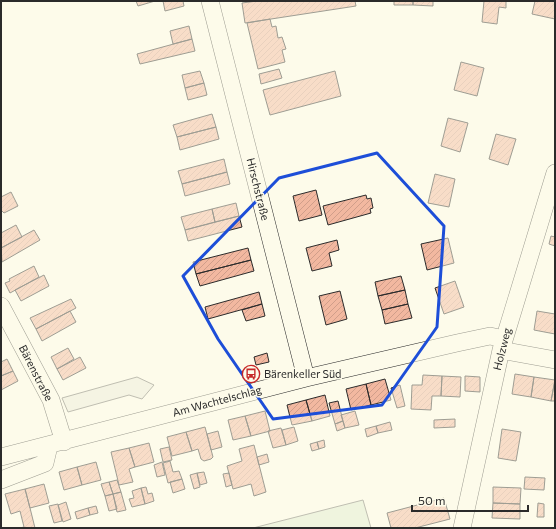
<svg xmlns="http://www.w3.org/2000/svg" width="556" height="529" font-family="Commissioner,sans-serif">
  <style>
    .green { fill: #deebd1; stroke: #74746e }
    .parking { fill: #eceadb; stroke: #74746e }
    .building { fill: url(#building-hatch); stroke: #2b2b2b }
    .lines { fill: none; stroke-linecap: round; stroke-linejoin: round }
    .minor-casing { stroke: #2b2b2b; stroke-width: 18 }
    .minor { stroke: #fdfbea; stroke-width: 17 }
    .marked { fill: none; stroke: #1d4ed8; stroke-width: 3; stroke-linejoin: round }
    .labels { text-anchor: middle; stroke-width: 3; stroke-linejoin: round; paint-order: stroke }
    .street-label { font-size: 11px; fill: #2b2b2b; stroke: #fdfbea }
    .poi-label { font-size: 11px; fill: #2b2b2b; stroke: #fdfbea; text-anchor: start }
  </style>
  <defs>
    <pattern id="building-hatch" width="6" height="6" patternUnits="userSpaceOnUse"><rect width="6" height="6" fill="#f2b8a0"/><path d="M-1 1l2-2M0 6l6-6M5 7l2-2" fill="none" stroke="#d09e8a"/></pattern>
  </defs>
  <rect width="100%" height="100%" fill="#fdfbea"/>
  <path class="green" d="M363,500l8,28h-118z"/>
  <path class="parking" d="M137,377l17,8 -12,14 -13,-4 -61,17 -6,-14z"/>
  <path class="building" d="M136,1h19l-17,5z
    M163,1h20l1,5 -19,5z
    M257,1h98l1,5 -111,17 -3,-20z
    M394,1h19v4h-19z
    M413,1h20v5l-20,-1z
    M484,1h22v7l-7,-1 -2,17 -15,-2z
    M535,1h20v18l-23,-5z
    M270,19l2,8 4,-1 2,12 4,-1 4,12 -4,1 3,12 -27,7 -11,-46z
    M189,26l3,13 -19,5 -3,-13z
    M192,39l3,12 -55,13 -3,-10z
    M461,62l23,6 -7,28 -23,-6z
    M279,69l3,9 -21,6 -2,-10z
    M200,71l4,12 -19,5 -3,-13z
    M335,71l6,25 -71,19 -7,-25z
    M204,83l3,12 -19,5 -3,-12z
    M212,114l4,13 -39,10 -4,-12z
    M448,118l20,5 -8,29 -19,-6z
    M216,127l3,12 -39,11 -3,-13z
    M496,134l20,5 -8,26 -19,-6z
    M224,159l3,13 -45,12 -4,-13z
    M227,172l3,12 -45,12 -3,-12z
    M435,174l20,5 -6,28 -21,-4z
    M316,190l6,25 -23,6 -6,-25z
    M11,192l7,14 -14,7 -3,-3v-13z
    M366,195l1,4 4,-1 2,10 -3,1 1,4 -43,12 -5,-19z
    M236,203l3,13 -24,6 -3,-13z
    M212,209l3,13 -30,8 -4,-13z
    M239,216l3,11 -54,14 -3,-11z
    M16,225l6,12 -21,11v-15z
    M34,230l6,10 -38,22 -1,-14z
    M551,236l4,1v9l-6,-2z
    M448,238l6,25 -27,7 -6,-26z
    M337,240l2,10 -10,3 3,13 -20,5 -6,-23z
    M248,248l3,12 -55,14 -3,-12z
    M251,260l3,11 -54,15 -4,-12z
    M34,266l5,11 -29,16 -5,-10 5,-2 -1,-2z
    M44,275l5,11 -28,15 -6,-11z
    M401,276l4,14 -27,6 -3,-14z
    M455,281l9,26 -20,7 -9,-26z
    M405,290l3,14 -26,6 -4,-14z
    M340,291l7,28 -21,6 -7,-29z
    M259,292l3,12 -54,15 -3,-12z
    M71,299l5,9 -40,21 -6,-11z
    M262,304l3,12 -19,5 -4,-11z
    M408,304l4,14 -27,6 -3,-14z
    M70,311l6,11 -34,19 -6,-12z
    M537,311l18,3v20l-21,-4z
    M68,348l6,11 -17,10 -6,-12z
    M267,353l2,9 -13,3 -2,-8z
    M80,357l6,11 -23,12 -6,-11z
    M7,359l6,12 -12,5v-14z
    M13,371l5,10 -17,9v-14z
    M515,374l19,3 -3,20 -19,-3z
    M423,375l19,1 -1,20h-9l-1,14 -20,-1 1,-24h10z
    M442,376l19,1 -1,20 -19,-1z
    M465,376l15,1v15l-15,-1z
    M534,377l21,3 -4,21 -20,-4z
    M385,379l6,21 -20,5 -5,-21z
    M555,380v21h-4z
    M366,384l5,21 -20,5 -5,-21z
    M400,385l5,21 -8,2 -6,-20z
    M325,395l5,21 -18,5 -6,-21z
    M306,400l6,21 -20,4 -5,-20z
    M338,401l5,20 -8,3 -6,-21z
    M265,411l5,20 -19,5 -6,-20z
    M355,411l4,14 -14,3 -4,-13z
    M245,416l6,20 -18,4 -5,-20z
    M455,419v8l-21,1v-8z
    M343,421l2,7 -8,3 -2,-7z
    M390,422l2,8 -14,3 -2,-7z
    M376,426l2,7 -11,4 -2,-8z
    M205,427l8,30 -2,2 -7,2 -3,-2 -3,-10 -6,2 -6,-19z
    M294,427l4,14 -12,4 -4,-15z
    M281,428l5,17 -13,3 -5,-17z
    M502,429l19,3 -5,29 -18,-3z
    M218,431l4,16 -11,3 -4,-16z
    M186,432l6,19 -20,5 -5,-19z
    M324,440l1,7 -6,2 -2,-7z
    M317,442l2,7 -7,2 -2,-7z
    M149,443l5,19 -19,5 -6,-19z
    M254,445l12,47 -12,4 -3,-12 -18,5 -6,-23 15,-5 -3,-12z
    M169,447l3,13 -9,2 -3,-13z
    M129,448l6,19 -6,2 4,13 -14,3 -8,-33z
    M267,454l2,8 -10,3 -2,-8z
    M170,461l3,11 6,-1 3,8 -14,4 -5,-20z
    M96,462l5,18 -19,5 -5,-18z
    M162,462l3,13 -8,2 -3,-12z
    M77,467l5,18 -18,5 -5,-18z
    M204,472l3,11 -7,2 -3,-12z
    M197,473l3,14 -6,2 -4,-14z
    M229,473l3,12 -6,2 -3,-13z
    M525,477l20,1 -1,12 -20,-1z
    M182,479l3,10 -12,4 -3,-11z
    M117,480l4,12 -8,2 -4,-12z
    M109,482l4,12 -8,2 -4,-12z
    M44,484l5,19 -19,5 -5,-19z
    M146,487l2,7 4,-1 2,8 -9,3 -4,-16z
    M493,487l28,1 -1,16 -27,-1z
    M141,488l4,16 -13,3 -3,-8 5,-1 -2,-7z
    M25,489l5,19 5,20h-15l4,-1 -4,-16 -9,3 -6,-20z
    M121,492l5,18 -9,2 -4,-18z
    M113,494l4,15 -8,2 -4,-15z
    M444,498l6,21 -35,9h-24l-4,-15z
    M66,502l5,17 -8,3 -5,-17z
    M493,503l27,1v15l-28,-1z
    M538,503l6,1v13h-7z
    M58,504l4,17 -8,2 -5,-17z
    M96,506l2,7 -8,2 -2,-7z
    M88,508l2,7 -13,4 -2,-7z"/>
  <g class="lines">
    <defs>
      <path id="minor" d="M210,1l96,377
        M1,306l50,94 13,42
        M501,350l54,10
        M1,457l305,-79 151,-35 33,-7 14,3
        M1,480l44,-17 4,-17
        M462,528l39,-178 54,-177"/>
    </defs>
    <use href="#minor" class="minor-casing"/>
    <use href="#minor" class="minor"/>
  </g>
  <path d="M0 0H556V529H0ZM377,153l67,73 -7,101 -55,78 -109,14 -55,-80 -35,-63 96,-98z" fill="#fdfbea" fill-opacity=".55" fill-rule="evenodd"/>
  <path class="marked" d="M377,153l67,73 -7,101 -55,78 -109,14 -55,-80 -35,-63 96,-98z"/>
  <defs>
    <symbol id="bus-ring" viewBox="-11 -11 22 22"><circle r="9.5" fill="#fdfbea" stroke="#c62828" stroke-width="1.5"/><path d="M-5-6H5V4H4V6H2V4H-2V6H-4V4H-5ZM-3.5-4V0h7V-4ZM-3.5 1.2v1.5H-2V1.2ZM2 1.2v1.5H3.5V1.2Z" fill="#c62828"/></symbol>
  </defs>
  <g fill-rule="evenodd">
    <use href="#bus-ring" x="241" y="364" width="20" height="20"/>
  </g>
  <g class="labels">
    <g class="street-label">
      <text transform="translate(258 189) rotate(76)" y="4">Hirschstraße</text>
      <text transform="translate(502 349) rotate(-76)" y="4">Holzweg</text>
      <text transform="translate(36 373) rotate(63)" y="4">Bärenstraße</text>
      <text transform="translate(217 401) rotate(-15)" y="4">Am Wachtelschlag</text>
    </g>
    <g class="poi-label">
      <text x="264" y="378">Bärenkeller Süd</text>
    </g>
  </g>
  <rect width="556" height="529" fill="none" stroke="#2b2b2b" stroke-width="4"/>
  <path d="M412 505v6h116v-6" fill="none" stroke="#2b2b2b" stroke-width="2"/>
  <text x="418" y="505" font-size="12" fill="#2b2b2b" stroke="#fdfbea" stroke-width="3" paint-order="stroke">50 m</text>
</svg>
